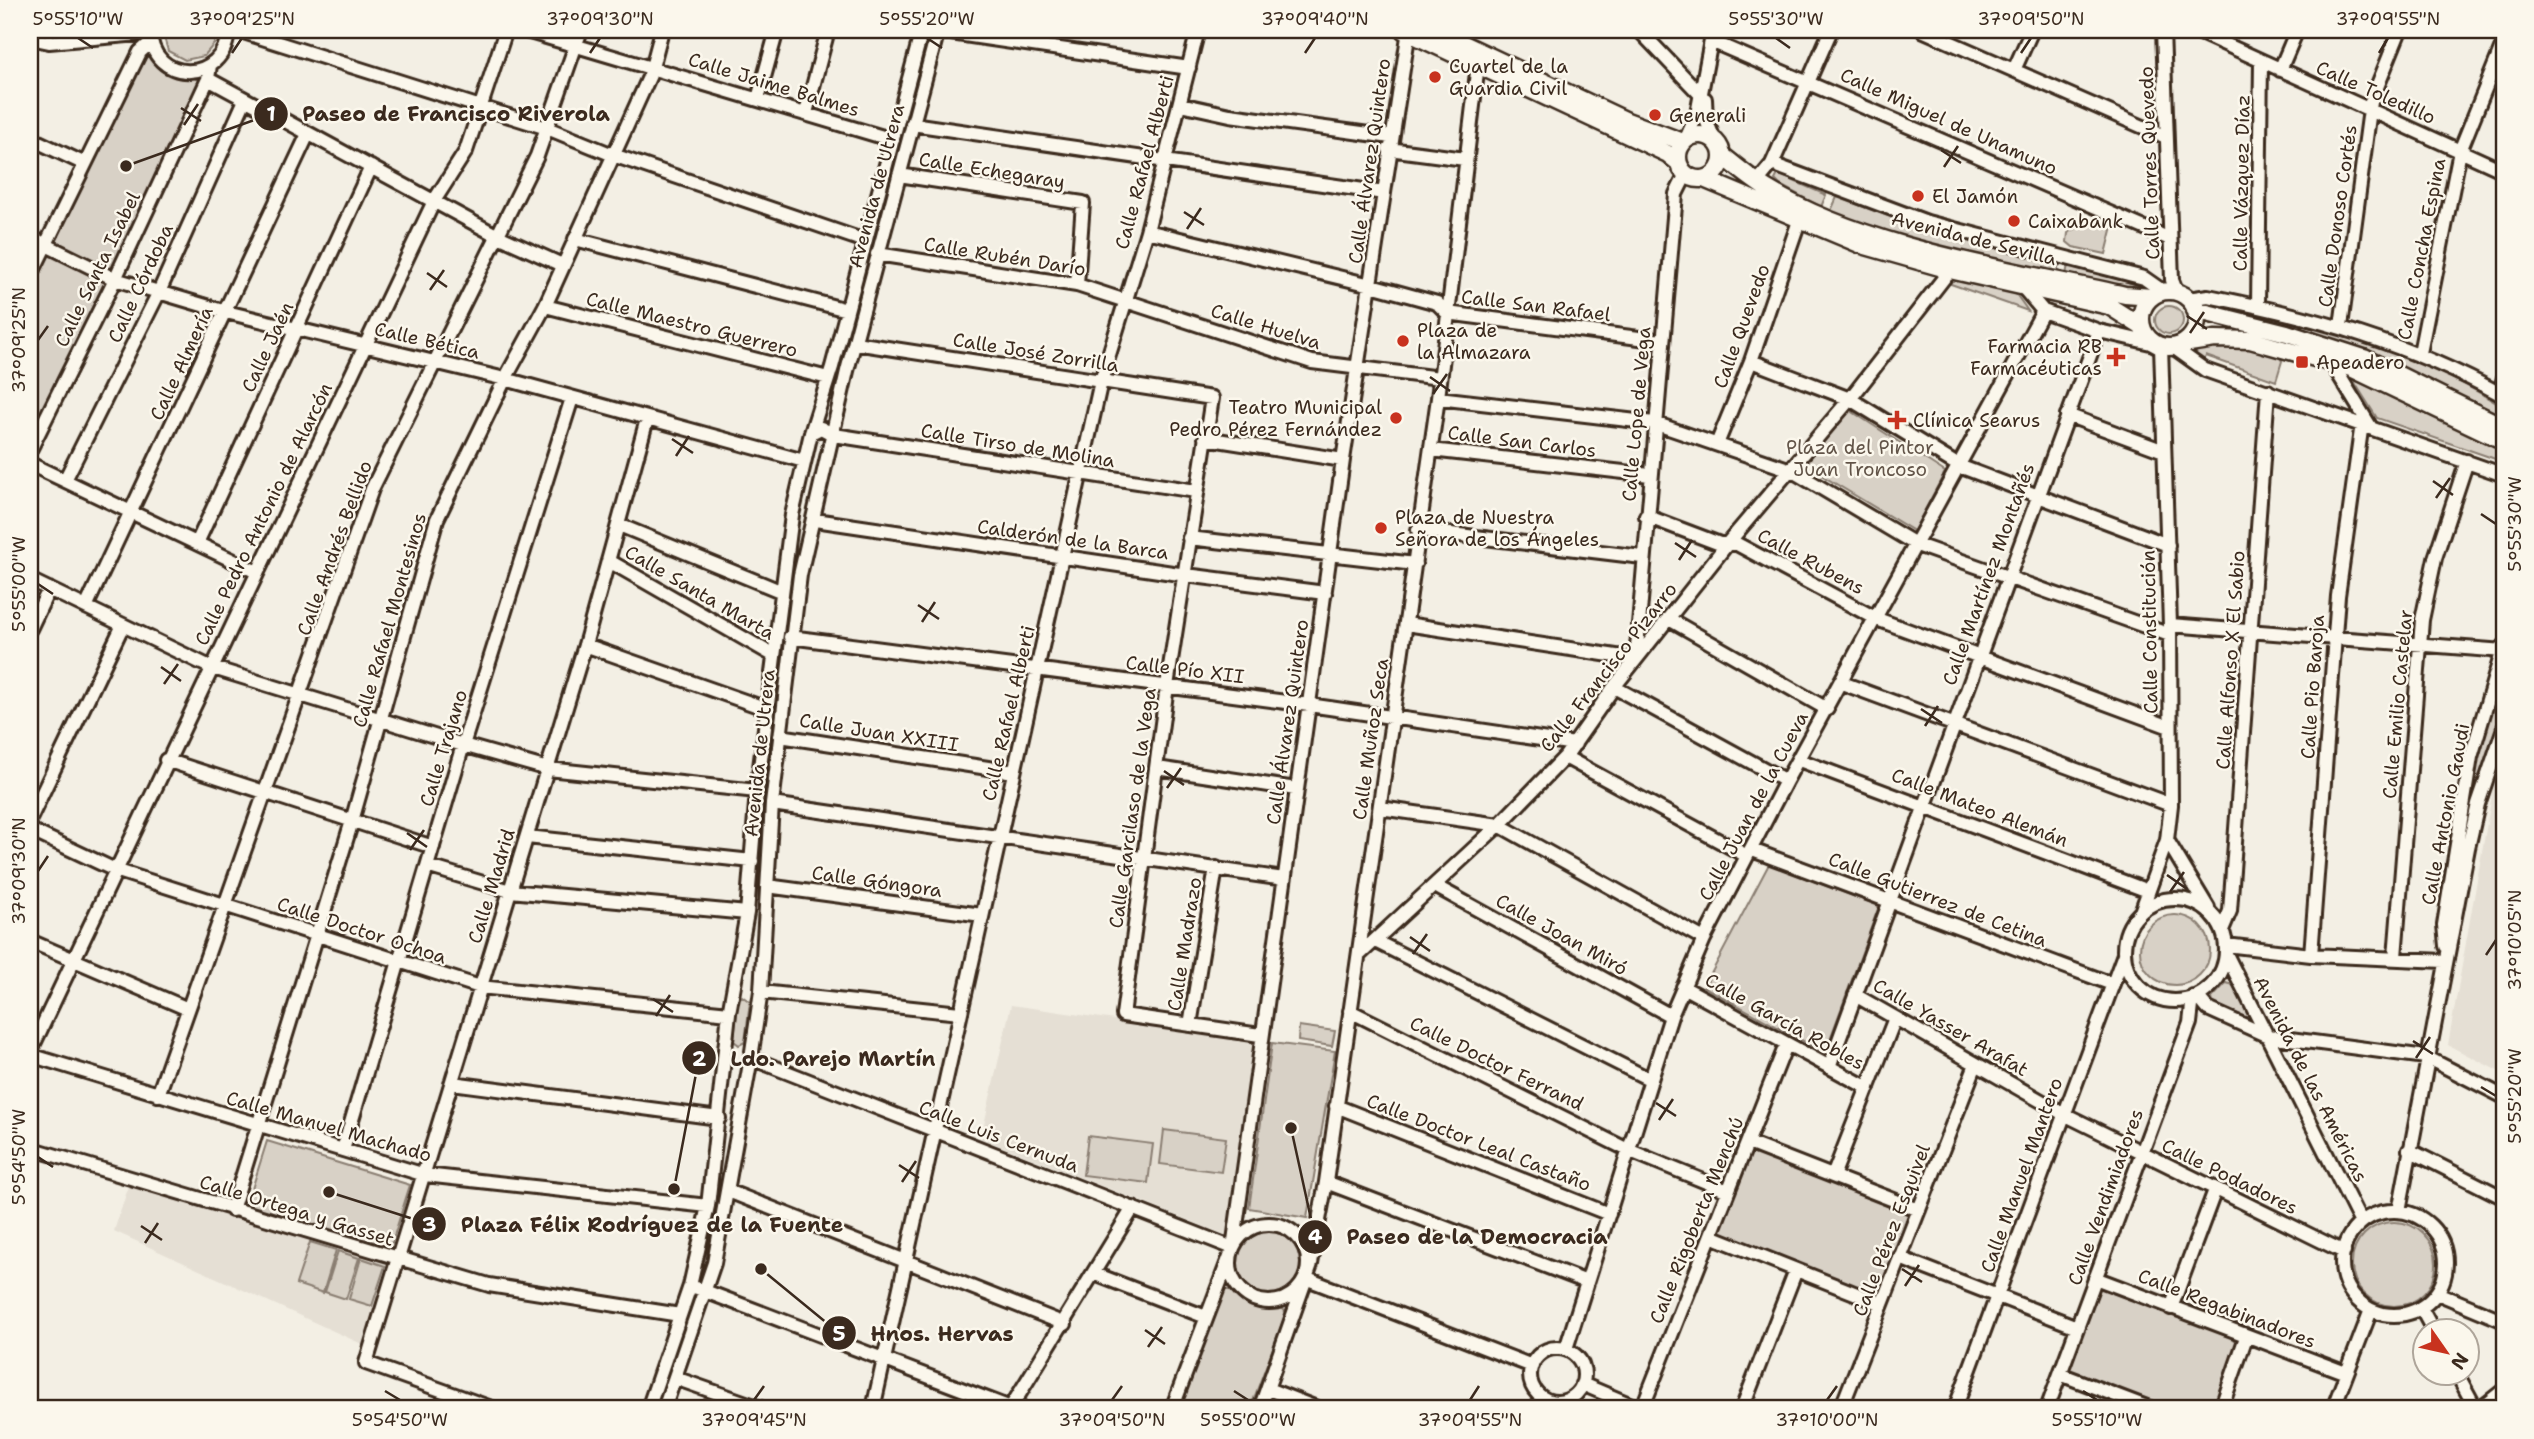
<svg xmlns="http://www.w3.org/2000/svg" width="2534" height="1439" font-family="'Shantell Sans',sans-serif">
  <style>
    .built { fill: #e5dfd4 }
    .green { fill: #d8d1c6; stroke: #8a7e72; stroke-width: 2 }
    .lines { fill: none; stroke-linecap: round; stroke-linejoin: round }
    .minor-casing { stroke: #3b2a1e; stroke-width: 18 }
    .major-casing { stroke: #3b2a1e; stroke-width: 21 }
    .minor { stroke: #fbf7ec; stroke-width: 12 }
    .major { stroke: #fbf7ec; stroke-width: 16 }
    .ticks { fill: none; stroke: #3b2a1e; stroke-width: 2.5 }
    .poi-dot { fill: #c8321e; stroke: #fbf7ec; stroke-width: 2.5 }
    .labels { text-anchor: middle; stroke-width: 5; stroke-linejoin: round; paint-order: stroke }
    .poi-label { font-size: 19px; fill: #3b2a1e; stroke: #fbf7ec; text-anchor: start }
    .street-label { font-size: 19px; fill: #3b2a1e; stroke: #fbf7ec }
    .park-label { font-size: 19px; fill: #625448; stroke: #fbf7ec }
    .leader { fill: none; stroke: #3b2a1e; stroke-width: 2.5 }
    .callout-dot { fill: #3b2a1e; stroke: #fbf7ec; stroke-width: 2.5 }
    .mark-label { font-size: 21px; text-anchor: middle; font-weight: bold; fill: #fff }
    .callout-label { font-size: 21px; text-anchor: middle; font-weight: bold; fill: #3b2a1e; stroke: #fbf7ec; stroke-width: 5; stroke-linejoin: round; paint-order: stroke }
    .neatline { fill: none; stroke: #3b2a1e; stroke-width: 2.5 }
    .ticks-label { font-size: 18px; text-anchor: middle; fill: #3b2a1e }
  </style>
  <rect width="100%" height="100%" fill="#f3efe4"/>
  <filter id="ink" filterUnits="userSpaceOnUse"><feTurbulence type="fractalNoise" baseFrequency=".0143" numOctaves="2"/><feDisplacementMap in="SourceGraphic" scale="14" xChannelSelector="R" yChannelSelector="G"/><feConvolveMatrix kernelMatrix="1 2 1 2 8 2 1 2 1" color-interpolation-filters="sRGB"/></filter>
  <g filter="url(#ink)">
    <path class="built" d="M2504,757v317l-56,-29 45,-256z
      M1011,1005l243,35 -28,195 -245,-97z
      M129,1185l260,79 -25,81 -250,-114z"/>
    <path class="green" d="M162,30h54l-2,14 -10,12 -19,4 -17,-9z
      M148,53l22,19 31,8 -91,192 -57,-29z
      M1778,174l48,21 -5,12 -41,-22 -5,-5z
      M1837,197l86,32 136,36 -3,10 -154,-36 -72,-26z
      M2095,218l18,8 -7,28 -33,-7 -6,-5 1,-9z
      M49,253l57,30 -76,156v-146z
      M2068,265l77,22v3l-79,-15z
      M1954,277l59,13 15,21 -80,-28z
      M2155 320a14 14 0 1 1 28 0a14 14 0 1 1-28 0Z
      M2292,323c73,16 145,41 209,83l-5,10 -86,-44 -120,-44z
      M2248,345l31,11 3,5 -6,20 -70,-25 -2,5 -9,-6 3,-7z
      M2350,375l140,65 14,10v12l-127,-44z
      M1848,409l97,63 -31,59 -111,-67z
      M2496,683h4l-2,48 -33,112h-4l16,-91z
      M1769,864l110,42 -54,147 -121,-66z
      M2140 950a35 35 0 1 1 70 0a35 35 0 1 1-70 0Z
      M2226,983l8,2 17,34 -38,-15 -1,-6z
      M742,996l8,6 -5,40 -6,3 -5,-4 4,-41z
      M1299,1026l36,5 -3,15 -34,-5z
      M1272,1043l63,8 -28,167 -58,-10z
      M1164,1130l62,8 -5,34 -61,-8z
      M1088,1136l65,8 -5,39 -65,-8z
      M267,1141l143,44 -21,67 -143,-44z
      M1751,1151l157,63 -31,81 -159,-64z
      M2352 1264a42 42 0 1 1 84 0a42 42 0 1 1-84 0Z
      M1238 1263a31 31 0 1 1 62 0a31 31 0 1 1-62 0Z
      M310,1242l26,8 -13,43 -27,-9z
      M338,1251l21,7 -13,41 -21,-7z
      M361,1258l24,8 -13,40 -23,-7z
      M2100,1288l139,52 -26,69h-42l-102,-38z
      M1224,1290h6l12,12 14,6 27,1 3,4 -36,96h-71z"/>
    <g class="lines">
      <defs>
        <path id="minor" d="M150,30c0,55 76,55 78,0
          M228,30h9l310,98 66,27 252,86
          M523,30l370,110
          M1639,30l61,64
          M1922,30l244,107
          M2163,30l9,250 5,13
          M2194,30l310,141
          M937,31l252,37
          M30,38l19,4 101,-9
          M1711,41l459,198
          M2014,70l18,-40
          M2280,70l17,-40
          M208,79l288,156 66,30
          M758,99l19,-69
          M1705,99l1,21 8,19
          M1180,104l50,11 161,22
          M806,113l22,-83
          M912,124l472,69
          M30,138l55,26
          M1686,139l11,-25 16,-84
          M1389,149l76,10
          M1772,164l155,58 217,56 20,14
          M899,175l184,28 -6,82
          M1757,182l15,-18 59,-134
          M1147,231l224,54 66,18 10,10 215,28
          M30,237l85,42 111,33 279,67 299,82
          M575,239l272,71
          M877,254l200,31 235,77 128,16
          M30,277l110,-225 11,-10
          M2021,285l22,26 56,20 56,13
          M2188,299l20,-3c107,21 200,47 296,100
          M545,306l283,72
          M2258,306l3,-245
          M2341,326l30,-224 29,-72
          M855,343l357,55 -45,288 -44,329 137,20
          M2173,347l32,23 299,105
          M2420,353l40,-202 44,-109
          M1751,361l99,38 109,67 209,79
          M2331,362l39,64
          M2500,394l4,-16
          M1438,398l216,25 137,47 126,75 253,90
          M2067,415l97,36
          M811,433l10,-5 13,7 362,56
          M1205,438l138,22
          M1717,444l34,-83 48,-140
          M30,450l85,-171 93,-200 2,-14
          M1431,450l219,25
          M30,464l227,108
          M65,480l94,-188 86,-192
          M1646,516l74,28h17l140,75 293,108
          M815,520l371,55 139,18
          M619,525l161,66
          M1418,530l224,27
          M1189,538l226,26
          M197,543l174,-376
          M609,561l164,94
          M30,580l180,87 253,78 85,24 209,22
          M86,607l222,-473
          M1669,619l158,90
          M1406,624l230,35
          M2170,625l334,26
          M30,629l19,-40
          M790,637l519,68 266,39
          M585,645l182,64
          M1636,659l40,-465 10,-20
          M1842,683l329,122
          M1614,687l172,94
          M780,736l234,36
          M1565,757l182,99
          M166,760l267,87
          M1799,760l349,131
          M1157,768l139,21
          M772,804l512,75
          M1380,808l119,17 205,114
          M30,819l93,-194
          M30,830l85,40 365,117 249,26
          M527,837l225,24
          M2167,840l41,68
          M1752,850l360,134
          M430,867l80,24 237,22
          M767,886l215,29
          M1435,886l236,130
          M2124 950a51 51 0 1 1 102 0a51 51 0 1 1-102 0Z
          M2141,912l26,-72 4,-35 -1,-180 -9,-279
          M2222,930l8,-19 38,-520
          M30,941l158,68
          M1375,941l276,139
          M2226,945l85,10 133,6
          M2446,946l-2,-21 27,-168 33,-111
          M2226,954l135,269
          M1359,955l140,-130 66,-68 49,-70 114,-144 122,-144 104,-134
          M2311,955l27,-359 24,-173
          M2395,957l27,-337 13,-62 32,-97
          M1683,987l185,101
          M761,992l199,21
          M1855,995l209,119 280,138
          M2197,996l11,13 60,27 158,21 78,40
          M1350,1011l278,139 100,41
          M1190,1025l26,-157
          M30,1052l404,-851 32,-50 40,-121
          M30,1055l395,120 283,31
          M751,1058l482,190
          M1829,1067l270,-736
          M452,1083l267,35
          M158,1095l214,-606 165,-333 44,-126
          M1336,1106l273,108
          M1748,1143l171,67
          M30,1148l459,137 191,30
          M343,1150l120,-405 109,-347
          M2409,1150l95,48
          M1833,1176l62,-158
          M1326,1182l261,100
          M728,1191l337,133
          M232,1210l120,-389 85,-302 68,-140 40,-73 105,-231 12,-45
          M2342 1263a52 52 0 1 1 104 0a52 52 0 1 1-104 0Z
          M2399,1211l69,-363 10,-44 26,-76
          M1230 1263a39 39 0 1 1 78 0a39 39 0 1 1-78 0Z
          M1711,1236l171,68
          M1900,1258l177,69
          M1095,1274l111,43
          M1305,1278l227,88
          M2095,1278l251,95
          M697,1288l314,120
          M2437,1293l67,28
          M2171,1308l44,-118
          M2421,1308l12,22
          M1530 1375a27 27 0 1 1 54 0a27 27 0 1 1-54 0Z
          M1566,1349l105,-333 33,-77 82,-158 257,-470
          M2456,1372l20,37
          M2060,1374l92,35
          M675,1378l88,31
          M1582,1384l59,25
          M1268,1389l51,20
          M494,1409l-128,-46 219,-718 62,-226
          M648,1409l42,-123 18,-80 21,-193 18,-100 10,-122 35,-276 19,-82 21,-66 90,-337
          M664,1409l50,-146 37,-205 10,-67 11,-187 28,-229 47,-204 91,-341
          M873,1409l228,-1028 46,-150 51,-201
          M1010,1409l123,-201
          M1172,1409l61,-161 110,-788 66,-430
          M1260,1409l51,-145 15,-82 112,-784 40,-334
          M1642,1409l144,-364
          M1742,1409l54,-139
          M1841,1409l135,-345
          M1955,1409l169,-455
          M2047,1409l143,-386 3,-26
          M2221,1409l25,-72
          M2333,1409l38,-99
          M2480,1409l24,-19"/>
        <path id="major" d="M1403,30l265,124 11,9
          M1434,30l193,91 56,21
          M1678 157a22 22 0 1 1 44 0a22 22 0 1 1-44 0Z
          M1722,155c15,12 30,25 47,35 97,59 245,80 356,105l27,2
          M1704,179l158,66 88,25 159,36 33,21
          M2141 319a28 28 0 1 1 56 0a28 28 0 1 1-56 0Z
          M2195,310l92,23 77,25 140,69
          M2183,344l32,-5 35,1 101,28 153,73"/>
      </defs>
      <use href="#minor" class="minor-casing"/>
      <use href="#major" class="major-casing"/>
      <use href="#minor" class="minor"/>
      <use href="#major" class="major"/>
    </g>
  </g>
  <path class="ticks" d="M78,38l15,10M927,38l15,10M1776,38l14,10M232,53l10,-15M590,53l10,-15M1305,53l10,-15M2021,53l10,-15M2379,53l9,-15M181,108l20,13M184,125l14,-21M1941,150l20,13M1944,167l14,-21M1184,212l20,13M1187,229l14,-21M427,273l20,14M430,290l14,-20M2187,316l20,13M2190,333l14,-21M38,340l10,-14M1430,377l20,14M1433,394l14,-20M672,439l21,14M676,456l13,-20M2433,481l20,14M2436,498l14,-20M2481,514l15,10M1675,543l21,14M1679,560l13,-20M38,584l15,10M918,605l21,14M922,622l13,-20M161,667l20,14M164,684l14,-20M1921,709l21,14M1925,726l13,-20M1164,771l20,14M1167,788l14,-20M407,833l20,14M410,850l14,-20M38,871l10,-15M2167,875l20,14M2170,892l14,-20M1410,937l20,14M1413,954l14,-20M2486,955l10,-15M653,999l20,13M656,1016l14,-21M2413,1041l20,13M2416,1058l14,-21M2481,1087l15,9M1656,1103l20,13M1659,1120l14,-21M38,1157l15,10M899,1165l20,13M902,1182l14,-21M141,1226l21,14M145,1243l13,-20M1902,1269l20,13M1905,1286l14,-21M1145,1330l20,14M1148,1347l14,-20M385,1391l15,9M1234,1391l14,9M2083,1391l14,9M754,1400l10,-14M1112,1400l10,-14M1470,1400l9,-14M1827,1400l10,-14"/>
  <g class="poi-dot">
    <circle cx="1435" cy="77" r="7"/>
    <circle cx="1655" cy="115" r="7"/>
    <circle cx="1918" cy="196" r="7"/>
    <circle cx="2014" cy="221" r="7"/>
    <circle cx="1403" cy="341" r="7"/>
    <path d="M2112.5 346.5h7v7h7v7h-7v7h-7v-7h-7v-7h7z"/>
    <rect x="2295" y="355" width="14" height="14" rx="3.5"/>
    <circle cx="1396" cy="418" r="7"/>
    <path d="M1893.5 409.5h7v7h7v7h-7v7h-7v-7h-7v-7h7z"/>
    <circle cx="1381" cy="528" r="7"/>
  </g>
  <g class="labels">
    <g class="poi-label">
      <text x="1449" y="73">Cuartel de la<tspan x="1449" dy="22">Guardia Civil</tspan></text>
      <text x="1669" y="122">Generali</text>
      <text x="1932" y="203">El Jamón</text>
      <text x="2028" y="228">Caixabank</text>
      <text x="1417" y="337">Plaza de<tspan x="1417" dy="22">la Almazara</tspan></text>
      <text x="2102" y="353" text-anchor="end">Farmacia RB<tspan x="2102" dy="22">Farmacéuticas</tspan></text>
      <text x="2316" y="369">Apeadero</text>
      <text x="1382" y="414" text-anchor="end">Teatro Municipal<tspan x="1382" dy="22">Pedro Pérez Fernández</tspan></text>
      <text x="1913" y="427">Clínica Searus</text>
      <text x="1395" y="524">Plaza de Nuestra<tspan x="1395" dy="22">Señora de los Ángeles</tspan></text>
    </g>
    <g class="street-label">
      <text transform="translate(774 84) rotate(17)" y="7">Calle Jaime Balmes</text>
      <text transform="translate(2376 92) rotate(24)" y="7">Calle Toledillo</text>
      <text transform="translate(1949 121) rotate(24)" y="7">Calle Miguel de Unamuno</text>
      <text transform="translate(1369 161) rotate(-82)" y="7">Calle Álvarez Quintero</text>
      <text transform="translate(1144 162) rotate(-75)" y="7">Calle Rafael Alberti</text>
      <text transform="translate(2149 163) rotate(-92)" y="7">Calle Torres Quevedo</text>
      <text transform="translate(992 170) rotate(9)" y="7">Calle Echegaray</text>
      <text transform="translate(2241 183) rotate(-89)" y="7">Calle Vázquez Díaz</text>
      <text transform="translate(876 186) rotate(-75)" y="7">Avenida de Utrera</text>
      <text transform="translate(2337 216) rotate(-82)" y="7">Calle Donoso Cortés</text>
      <text transform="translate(1974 238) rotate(14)" y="7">Avenida de Sevilla</text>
      <text transform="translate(2421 249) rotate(-79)" y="7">Calle Concha Espina</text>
      <text transform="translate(1005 256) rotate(9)" y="7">Calle Rubén Darío</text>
      <text transform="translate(97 269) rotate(-64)" y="7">Calle Santa Isabel</text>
      <text transform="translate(140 283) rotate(-65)" y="7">Calle Córdoba</text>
      <text transform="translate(1536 305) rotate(7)" y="7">Calle San Rafael</text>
      <text transform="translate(692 324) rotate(14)" y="7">Calle Maestro Guerrero</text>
      <text transform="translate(1266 326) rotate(17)" y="7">Calle Huelva</text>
      <text transform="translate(1741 326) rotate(-70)" y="7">Calle Quevedo</text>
      <text transform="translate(427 340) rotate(13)" y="7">Calle Bética</text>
      <text transform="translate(267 347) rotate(-65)" y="7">Calle Jaén</text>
      <text transform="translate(1036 352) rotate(9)" y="7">Calle José Zorrilla</text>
      <text transform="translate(181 363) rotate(-65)" y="7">Calle Almería</text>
      <text transform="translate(1636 414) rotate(-85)" y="7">Calle Lope de Vega</text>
      <text transform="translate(1522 441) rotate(7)" y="7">Calle San Carlos</text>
      <text transform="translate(1018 445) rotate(9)" y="7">Calle Tirso de Molina</text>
      <text transform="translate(263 514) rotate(-64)" y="7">Calle Pedro Antonio de Alarcón</text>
      <text transform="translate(1073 539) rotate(8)" y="7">Calderón de la Barca</text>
      <text transform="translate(334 548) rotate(-70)" y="7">Calle Andrés Bellido</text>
      <text transform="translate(1811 561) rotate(28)" y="7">Calle Rubens</text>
      <text transform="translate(1988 574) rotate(-70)" y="7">Calle Martínez Montañés</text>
      <text transform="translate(700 592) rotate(30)" y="7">Calle Santa Marta</text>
      <text transform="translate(389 620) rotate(-74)" y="7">Calle Rafael Montesinos</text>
      <text transform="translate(2149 632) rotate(-91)" y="7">Calle Constitución</text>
      <text transform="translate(2230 660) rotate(-86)" y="7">Calle Alfonso X El Sabio</text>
      <text transform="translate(1608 667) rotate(-52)" y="7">Calle Francisco Pizarro</text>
      <text transform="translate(1185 669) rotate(7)" y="7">Calle Pío XII</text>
      <text transform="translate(2312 687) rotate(-86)" y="7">Calle Pio Baroja</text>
      <text transform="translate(2397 704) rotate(-85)" y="7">Calle Emilio Castelar</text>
      <text transform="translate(1008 713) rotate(-77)" y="7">Calle Rafael Alberti</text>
      <text transform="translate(1287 722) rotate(-82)" y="7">Calle Álvarez Quintero</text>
      <text transform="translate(879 732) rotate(9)" y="7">Calle Juan XXIII</text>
      <text transform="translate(1370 739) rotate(-82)" y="7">Calle Muñoz Seca</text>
      <text transform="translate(443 748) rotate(-73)" y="7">Calle Trajano</text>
      <text transform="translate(759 753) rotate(-84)" y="7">Avenida de Utrera</text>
      <text transform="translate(1753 806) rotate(-62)" y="7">Calle Juan de la Cueva</text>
      <text transform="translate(1980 807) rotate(21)" y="7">Calle Mateo Alemán</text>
      <text transform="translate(1132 808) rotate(-82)" y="7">Calle Garcilaso de la Vega</text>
      <text transform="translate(2445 814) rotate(-79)" y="7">Calle Antonio Gaudi</text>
      <text transform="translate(877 881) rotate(8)" y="7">Calle Góngora</text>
      <text transform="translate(491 886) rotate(-73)" y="7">Calle Madrid</text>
      <text transform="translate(1938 899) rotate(21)" y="7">Calle Gutierrez de Cetina</text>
      <text transform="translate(362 930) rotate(18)" y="7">Calle Doctor Ochoa</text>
      <text transform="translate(1562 934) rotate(29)" y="7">Calle Joan Miró</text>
      <text transform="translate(1184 944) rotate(-81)" y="7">Calle Madrazo</text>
      <text transform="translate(1785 1021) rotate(29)" y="7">Calle García Robles</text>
      <text transform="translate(1951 1027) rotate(30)" y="7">Calle Yasser Arafat</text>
      <text transform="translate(1497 1063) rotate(26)" y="7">Calle Doctor Ferrand</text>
      <text transform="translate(2311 1079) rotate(63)" y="7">Avenida de las Américas</text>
      <text transform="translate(329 1126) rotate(16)" y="7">Calle Manuel Machado</text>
      <text transform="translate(999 1136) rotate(21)" y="7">Calle Luis Cernuda</text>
      <text transform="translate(1479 1142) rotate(21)" y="7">Calle Doctor Leal Castaño</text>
      <text transform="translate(2021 1175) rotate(-70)" y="7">Calle Manuel Mantero</text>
      <text transform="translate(2230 1176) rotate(26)" y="7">Calle Podadores</text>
      <text transform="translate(2105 1197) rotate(-70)" y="7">Calle Vendimiadores</text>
      <text transform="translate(297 1210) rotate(17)" y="7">Calle Ortega y Gasset</text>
      <text transform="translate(1696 1220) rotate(-68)" y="7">Calle Rigoberta Menchú</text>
      <text transform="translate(1891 1230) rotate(-69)" y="7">Calle Pérez Esquivel</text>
      <text transform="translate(2227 1308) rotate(21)" y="7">Calle Regabinadores</text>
    </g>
    <g class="park-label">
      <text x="1860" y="454">Plaza del Pintor<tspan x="1860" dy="22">Juan Troncoso</tspan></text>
    </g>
  </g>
  <path class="leader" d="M126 166L271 114M674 1189L699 1058M329 1192L429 1224M1291 1128L1315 1237M761 1269L839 1333"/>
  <g class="callout-dot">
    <circle cx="126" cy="166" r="7"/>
    <circle cx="674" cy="1189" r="7"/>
    <circle cx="329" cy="1192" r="7"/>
    <circle cx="1291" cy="1128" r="7"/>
    <circle cx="761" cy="1269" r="7"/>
    <circle cx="271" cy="114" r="18"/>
    <circle cx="699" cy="1058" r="18"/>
    <circle cx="429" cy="1224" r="18"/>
    <circle cx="1315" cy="1237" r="18"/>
    <circle cx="839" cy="1333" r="18"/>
  </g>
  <g class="mark-label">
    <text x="271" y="121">1</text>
    <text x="699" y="1066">2</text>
    <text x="429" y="1232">3</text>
    <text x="1315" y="1244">4</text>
    <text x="839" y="1341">5</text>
  </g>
  <g class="callout-label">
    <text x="456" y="121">Paseo de Francisco Riverola</text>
    <text x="833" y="1066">Ldo. Parejo Martín</text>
    <text x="652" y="1232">Plaza Félix Rodríguez de la Fuente</text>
    <text x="1477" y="1244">Paseo de la Democracia</text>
    <text x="942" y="1341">Hnos. Hervas</text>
  </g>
  <rect width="2534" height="1439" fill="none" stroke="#fbf7ec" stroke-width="77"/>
  <g transform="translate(2446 1352) rotate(124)"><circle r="33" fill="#fbf7ec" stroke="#aea59a" stroke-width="2"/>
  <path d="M0-5L12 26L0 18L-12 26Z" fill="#c8321e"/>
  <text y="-10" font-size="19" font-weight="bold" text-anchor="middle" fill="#3b2a1e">N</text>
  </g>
  <rect x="38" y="38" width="2458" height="1362" class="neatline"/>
  <g class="ticks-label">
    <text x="78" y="25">5°55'10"W</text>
    <text x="242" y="25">37°09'25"N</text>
    <text x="600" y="25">37°09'30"N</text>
    <text x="927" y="25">5°55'20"W</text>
    <text x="1315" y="25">37°09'40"N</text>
    <text x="1776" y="25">5°55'30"W</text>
    <text x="2031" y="25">37°09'50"N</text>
    <text x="2388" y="25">37°09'55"N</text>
    <text transform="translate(19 340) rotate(-90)" y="6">37°09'25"N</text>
    <text transform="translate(2515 524) rotate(-90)" y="6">5°55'30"W</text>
    <text transform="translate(19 584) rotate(-90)" y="6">5°55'00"W</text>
    <text transform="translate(19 871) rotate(-90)" y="6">37°09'30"N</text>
    <text transform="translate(2515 940) rotate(-90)" y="6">37°10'05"N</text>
    <text transform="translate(2515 1096) rotate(-90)" y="6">5°55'20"W</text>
    <text transform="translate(19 1157) rotate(-90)" y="6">5°54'50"W</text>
    <text x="400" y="1426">5°54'50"W</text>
    <text x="754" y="1426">37°09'45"N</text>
    <text x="1112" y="1426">37°09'50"N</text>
    <text x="1248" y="1426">5°55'00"W</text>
    <text x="1470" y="1426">37°09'55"N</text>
    <text x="1827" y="1426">37°10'00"N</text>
    <text x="2097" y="1426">5°55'10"W</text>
  </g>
</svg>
